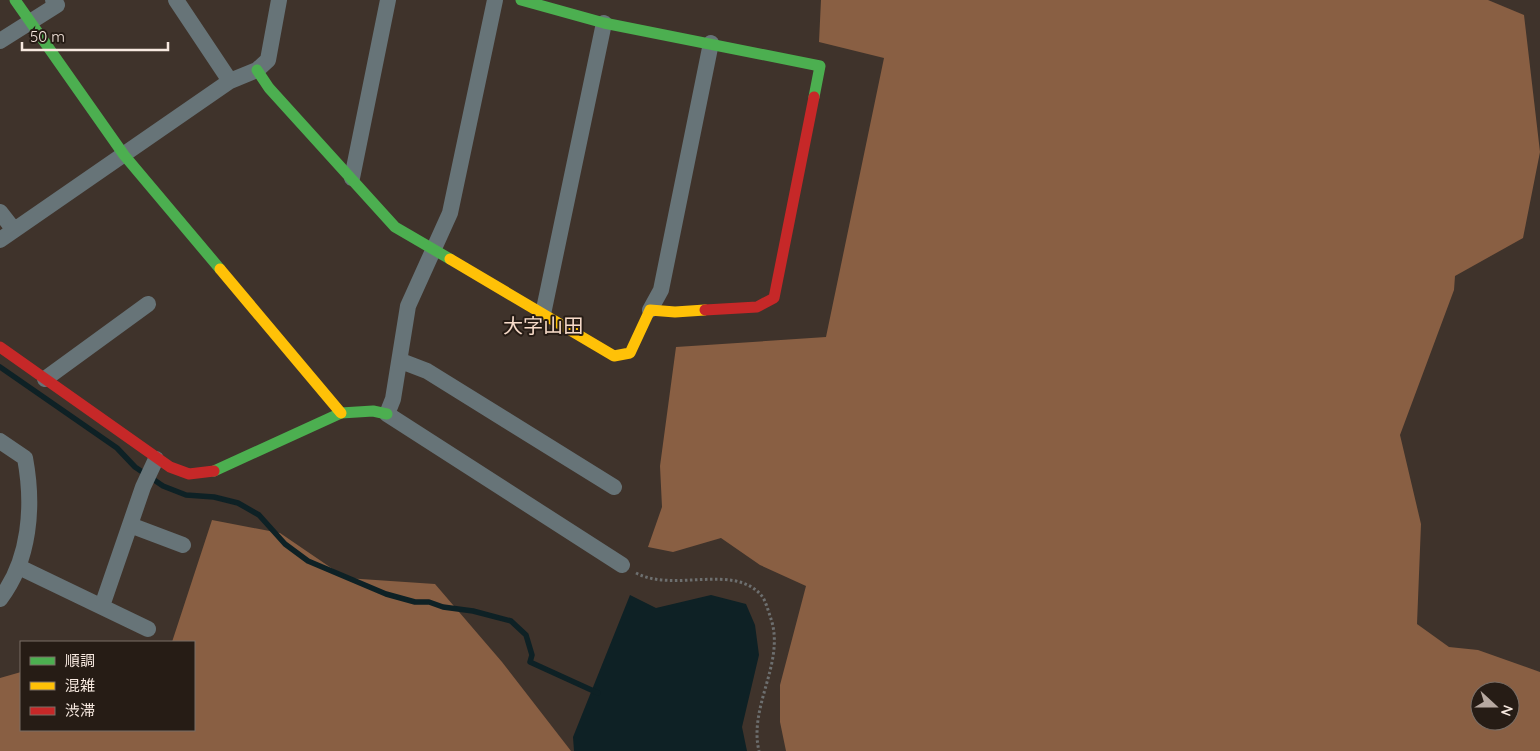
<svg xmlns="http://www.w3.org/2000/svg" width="1540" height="751" font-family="Quicksand,'Noto Sans JP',sans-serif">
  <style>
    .forest { fill: #895f43; fill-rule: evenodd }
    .water { fill: #0e2125 }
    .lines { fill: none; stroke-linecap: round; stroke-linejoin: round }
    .stream { stroke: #0e2125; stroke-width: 5.5 }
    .path { stroke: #6d6f6f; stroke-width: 3; stroke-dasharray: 2.5 2.5; stroke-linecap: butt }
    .street { stroke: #677478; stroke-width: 16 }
    .fast { stroke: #4caf50; stroke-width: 11 }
    .slow { stroke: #ffc107; stroke-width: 11 }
    .jam { stroke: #c62828; stroke-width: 11 }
    .labels { text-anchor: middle; stroke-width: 4; stroke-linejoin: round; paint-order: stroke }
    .quarter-label { font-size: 20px; fill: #f6dac8; stroke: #261c15 }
  </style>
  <rect width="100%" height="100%" fill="#3f332b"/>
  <path class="forest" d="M821,0h667l36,15 16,137 -17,86 -68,38 -1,14 -54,145 21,89 -4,100 32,23 29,3 62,22v79h-754l-6,-29v-37l26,-99 -46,-21 -39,-27 -48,14 -25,-5 14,-40 -2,-41 16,-119 150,-10 58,-279 -65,-16zM1480,691h30v30h-30z
    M212,520l68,13 66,45 89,6 67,78 69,89h-571v-73l21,-6v58h173v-88h-22z"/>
  <path class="water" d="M630,595l26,13 55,-13 35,9 9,21 4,30 -17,72 5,24h-173l-1,-14z"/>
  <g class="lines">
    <path class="stream" d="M0,367l117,81 18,19 28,19 23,9 28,2 24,6 21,12 26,29 23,17 78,33 29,8h14l14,5 30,4 38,10 15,14 6,20 -2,7 68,31"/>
    <path class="path" d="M636,573c38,20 97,-10 125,22 4,4 7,15 9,21 17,45 -22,89 -11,135"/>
    <path class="street" d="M176,0l54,81
      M495,0l-45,213 -42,93 -15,93 -6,15 235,151
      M0,41l57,-36 -4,-5
      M352,178l36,-178
      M0,212l14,18
      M0,240l230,-159 27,-11 11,-10 11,-60
      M650,310l11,-20 50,-247
      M543,314l61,-291
      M401,361l26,10 187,116
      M45,379l103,-75
      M0,441l25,17c9,48 5,102 -25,141
      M130,525l53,20
      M19,567l129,62
      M102,606l41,-119 13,-28"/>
    <path class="fast" d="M15,0l109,155 96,114
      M521,0l83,23 216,43 -6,31
      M257,70l12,18 126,139 55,32
      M214,471l127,-58 32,-2 14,3"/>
    <path class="slow" d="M450,259l164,97 16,-3 20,-43 25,2 30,-2
      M220,269l121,144"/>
    <path class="jam" d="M705,310l52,-3 17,-9 40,-201
      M0,347l170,120 19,7 25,-3"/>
  </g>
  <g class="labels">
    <g class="quarter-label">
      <text x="543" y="333">大字山田</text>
    </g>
  </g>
  <rect x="20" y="641" width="175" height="90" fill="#261c15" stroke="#7a6e66"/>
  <rect x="30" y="657" width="25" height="8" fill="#4caf50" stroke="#7a6e66"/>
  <text x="65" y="666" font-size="15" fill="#f7e9e0">順調</text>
  <rect x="30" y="682" width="25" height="8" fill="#ffc107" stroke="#7a6e66"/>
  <text x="65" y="691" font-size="15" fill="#f7e9e0">混雑</text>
  <rect x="30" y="707" width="25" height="8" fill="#c62828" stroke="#7a6e66"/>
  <text x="65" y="716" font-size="15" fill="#f7e9e0">渋滞</text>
  <g transform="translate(1495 706) rotate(111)"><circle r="24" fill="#261c15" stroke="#7a6e66"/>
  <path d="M0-4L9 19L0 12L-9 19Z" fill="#b7a9a1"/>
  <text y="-8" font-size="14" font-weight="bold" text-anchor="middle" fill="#f7e9e0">N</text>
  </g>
  <path d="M22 42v8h146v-8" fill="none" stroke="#f7e9e0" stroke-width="2.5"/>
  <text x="30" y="42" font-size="15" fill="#f7e9e0" stroke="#261c15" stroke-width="4" paint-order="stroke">50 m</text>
</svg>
